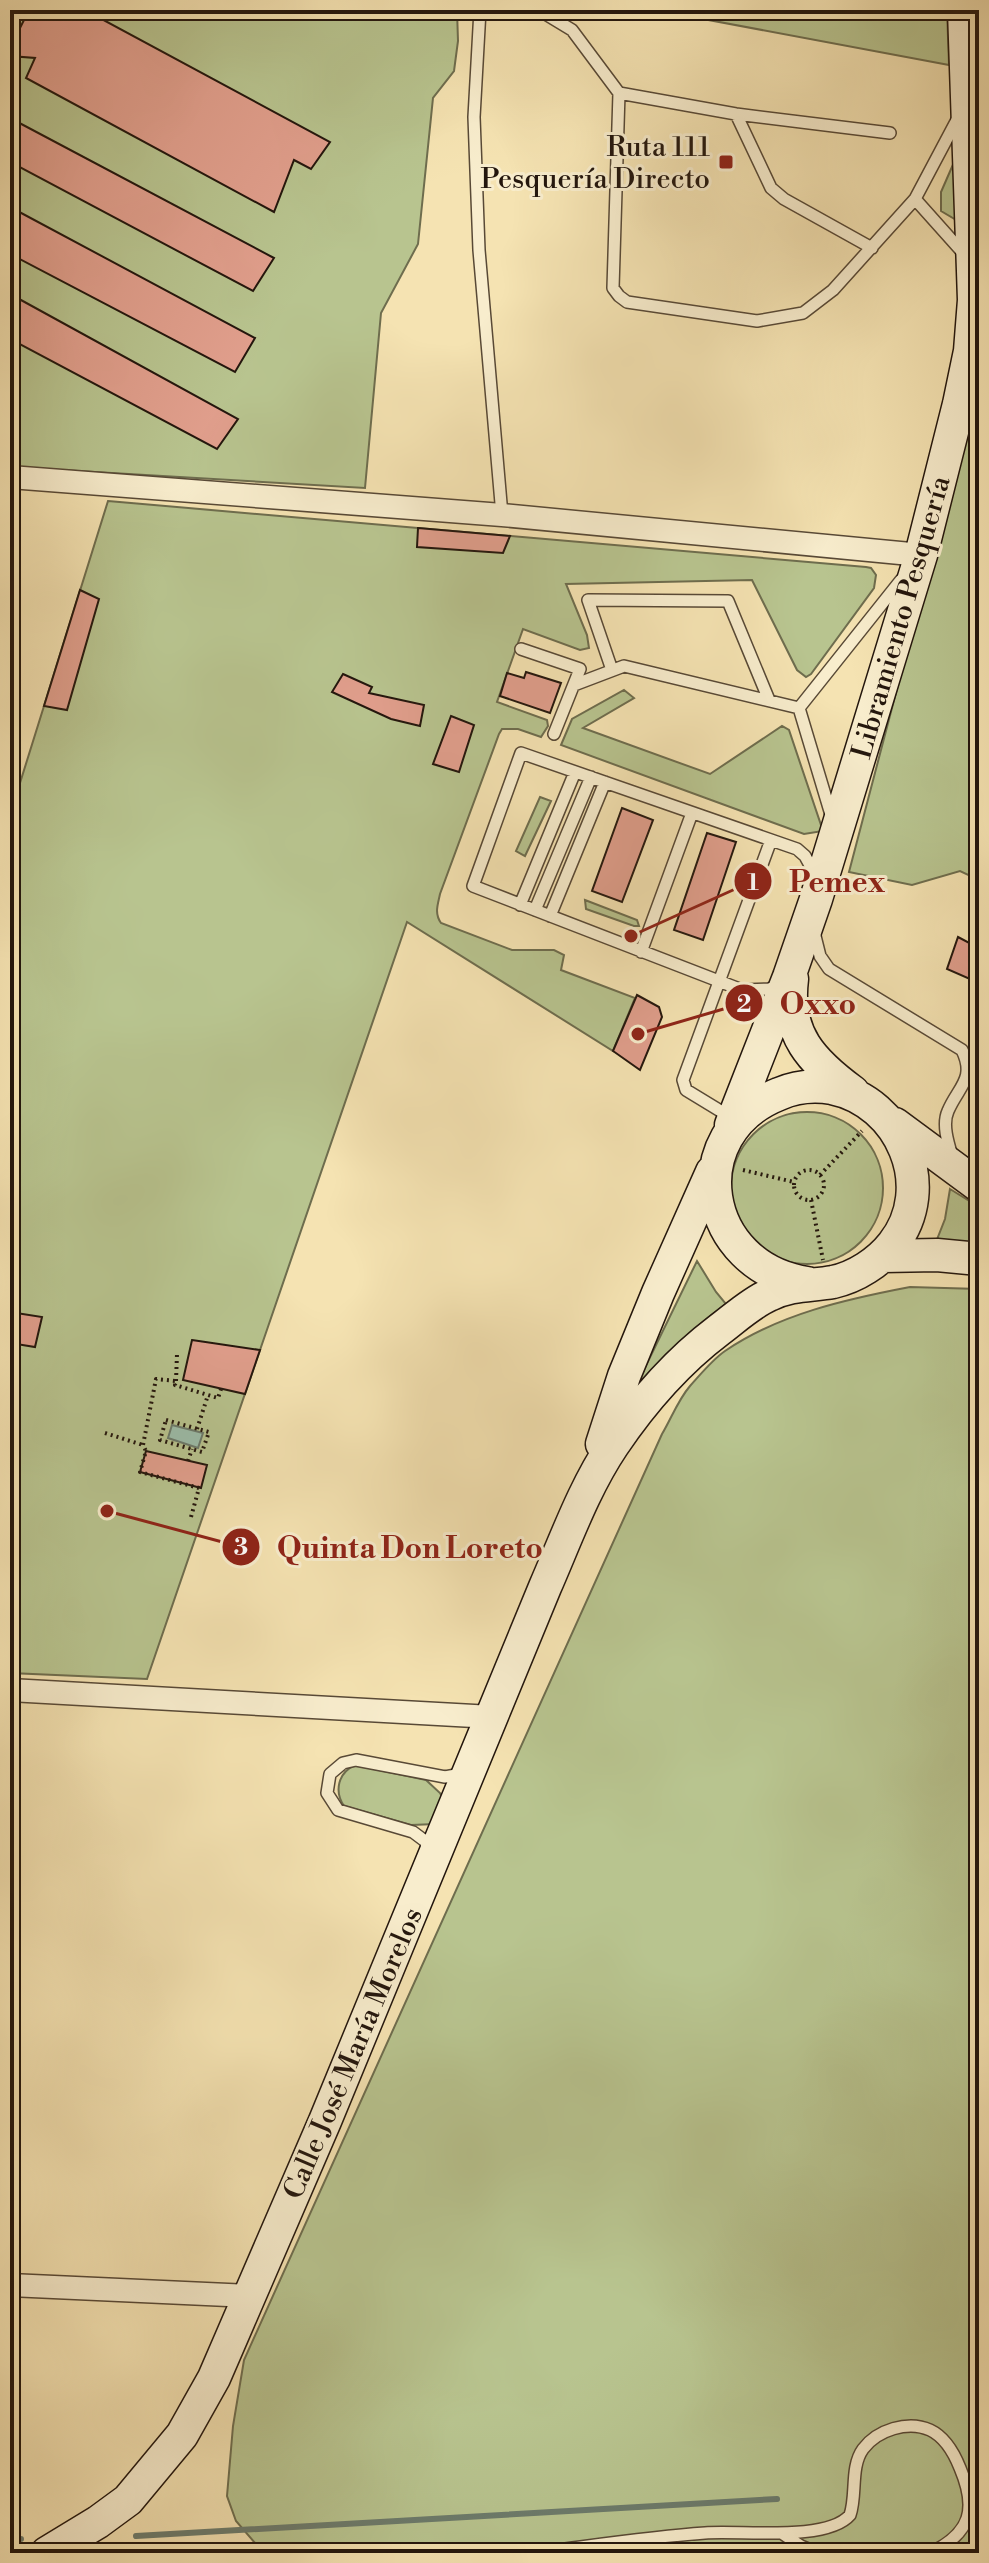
<svg xmlns="http://www.w3.org/2000/svg" width="989" height="2563" font-family="'Libre Bodoni',serif">
  <style>
    .green { fill: #b8c48f; stroke: #6e6d4e; stroke-width: 2 }
    .water { fill: #9cbeab; stroke: #6c7b6c; stroke-width: 2 }
    .lines { fill: none; stroke-linecap: round; stroke-linejoin: round }
    .stream { stroke: #6c7b6c; stroke-width: 6 }
    .building { fill: #e19f8d; stroke: #23160d; stroke-width: 2 }
    .lane-casing { stroke: #584936; stroke-width: 14 }
    .street-casing { stroke: #584936; stroke-width: 25 }
    .secondary-casing { stroke: #23160d; stroke-width: 35 }
    .path { stroke: #23160d; stroke-width: 4; stroke-dasharray: 2 4; stroke-linecap: butt }
    .lane { stroke: #f8edcd; stroke-width: 11 }
    .street { stroke: #f8edcd; stroke-width: 22 }
    .secondary { stroke: #f8edcd; stroke-width: 32 }
    .poi-dot { fill: #8f2418; stroke: #f8edcd; stroke-width: 3 }
    .labels { text-anchor: middle; stroke-width: 6; stroke-linejoin: round; paint-order: stroke }
    .poi-label { font-size: 28px; fill: #23160d; stroke: #f8edcd; text-anchor: end }
    .street-label { font-size: 28px; fill: #23160d; stroke: #f8edcd }
    .leader { fill: none; stroke: #8f2418; stroke-width: 3 }
    .callout-dot { fill: #8f2418; stroke: #f8edcd; stroke-width: 3 }
    .mark-label { font-size: 24px; text-anchor: middle; font-weight: bold; fill: #fff }
    .callout-label { font-size: 30px; text-anchor: middle; font-weight: bold; fill: #8f2418; stroke: #f8edcd; stroke-width: 6; stroke-linejoin: round; paint-order: stroke }
  </style>
  <rect width="100%" height="100%" fill="#f5e3b2"/>
  <filter id="stains"><feTurbulence type="fractalNoise" baseFrequency=".0025" numOctaves="4"/><feColorMatrix values="0 0 0 0 .2 0 0 0 0 .09 0 0 0 0 .02 0 0 0 .5 -.17"/></filter>
  <radialGradient id="worn" r=".72"><stop offset=".6" stop-color="#630" stop-opacity="0"/><stop offset="1" stop-color="#630" stop-opacity=".3"/></radialGradient>
  <path class="green" d="M10,10h447l1,31 -4,30 -21,27 -15,146 -37,69 -16,175 -355,-21z
    M655,10h292l2,55z
    M962,144l1,80 -22,-13v-19z
    M979,376v504l-19,-9 -48,14 -63,-13z
    M108,501l758,66 5,1 5,7 -2,13 -63,86 -5,3 -9,-7 -45,-90 -186,4 21,51 2,13 -9,2 -57,-21 -26,73 50,18 1,6 -7,11 -23,-8h-16l-3,5 -59,160c-2,10 -6,19 1,29l71,27h42l10,5 -3,15 74,28 -22,53 -206,-129 -260,757 -137,-6v-858z
    M624,690l10,8 -51,30 127,46 72,-48 7,4 34,101 -19,3 -243,-89 11,-26z
    M540,797l11,4 -26,55 -9,-5z
    M585,900l52,20 2,6h-5l-48,-17z
    M731 1188a76 76 0 1 1 152 0a76 76 0 1 1-152 0Z
    M950,1189l29,18v43l-43,-8 9,-23z
    M697,1261l19,31 10,12c-34,24 -61,52 -90,82z
    M910,1287l69,2v1264h-610v-4l-114,-6 -19,-22 -9,-25 6,-70 11,-66 418,-926c9,-15 16,-34 28,-48 10,-11 22,-26 35,-35 54,-37 122,-52 185,-64z
    M355,1765l71,15 14,13 5,9 -9,22 -25,1 -67,-19c-10,-15 -6,-33 11,-41z"/>
  <path class="water" d="M172,1425l31,8 -5,15 -30,-10z"/>
  <g class="lines">
    <path class="stream" d="M136,2536l641,-37
      M10,2539h11"/>
  </g>
  <path class="building" d="M29,10h56l245,132 -19,27 -17,-9 -20,52 -248,-134 9,-20 -25,-2v-26h9z
    M10,118l264,140 -21,33 -243,-129z
    M10,207l245,131 -20,34 -225,-118z
    M10,294l228,125 -21,30 -207,-110z
    M418,528l92,8 -7,17 -86,-6z
    M80,590l19,9 -32,111 -23,-4z
    M526,672l35,11 -11,30 -50,-17 7,-23 17,5z
    M343,674l29,13 -3,6 55,12 -4,21 -29,-7 -59,-27z
    M451,716l23,9 -15,47 -26,-8z
    M622,808l31,12 -31,82 -30,-11z
    M707,833l29,9 -33,98 -29,-10z
    M958,937l21,11v35l-32,-14z
    M637,995l22,12 3,10 -22,53 -27,-19z
    M10,1312l32,5 -7,30 -25,-4z
    M192,1340l68,10 -15,44 -62,-14z
    M146,1451l61,14 -6,23 -61,-16z"/>
  <g class="lines">
    <defs>
      <path id="lane" d="M480,10l-6,107 5,133 23,265
        M539,10l33,20 47,63 -6,195 6,8 8,6 130,19 46,-8 30,-23 82,-91 44,-83
        M619,93l117,21 154,19
        M736,114l35,74 13,11 88,49
        M915,199l50,56
        M521,649l59,20 -26,65
        M612,670l-24,-70 140,1 41,99
        M574,685l50,-19 175,42
        M799,708l102,-128
        M799,708l33,110
        M520,905l55,-133
        M535,910l56,-133
        M550,916l55,-134
        M815,936l5,20 9,13 133,81c14,29 -4,37 -14,61 -6,13 0,32 4,45
        M641,952l51,-139
        M743,990l26,-1 12,-4
        M764,1018l-5,-14 -17,-14 -269,-104 48,-133 276,96 8,7 10,18
        M732,1118l-46,-28 -3,-10 88,-240
        M429,1851l-4,-10 -12,-9 -75,-22 -11,-17 3,-19 13,-11 13,-3 89,17 16,-3
        M783,2534l18,12 17,7
        M533,2553c57,-7 115,-16 172,-20 34,-3 122,9 145,-18 7,-20 0,-48 13,-66 14,-19 45,-29 67,-19 15,7 24,23 30,38 17,40 12,65 -30,85"/>
      <path id="street" d="M10,477l492,38 419,40
        M10,1690l482,27
        M10,2285l240,11"/>
      <path id="secondary" d="M792,979c-7,55 20,83 61,113
        M895,1124l84,62
        M731,1125l58,-148 27,-78 105,-344 38,-151 11,-53 4,-51 -10,-290
        M883,1256l54,-1 42,4
        M602,1444l22,-68 34,-83 54,-121
        M47,2553l51,-31 30,-22 54,-65 32,-57 111,-257 220,-534c21,-48 39,-99 68,-142 29,-43 65,-84 106,-115 16,-12 32,-27 50,-35 23,-11 41,-9 64,-13 23,-5 46,-20 60,-38 45,-57 8,-142 -61,-156 -18,-3 -37,-1 -53,6 -99,39 -78,173 28,189"/>
    </defs>
    <use href="#lane" class="lane-casing"/>
    <use href="#street" class="street-casing"/>
    <use href="#secondary" class="secondary-casing"/>
    <path class="path" d="M743,1170l51,12
      M794 1185a15 15 0 1 1 30 0a15 15 0 1 1-30 0Z
      M820,1175l42,-44
      M811,1200l12,60
      M176,1381l1,-27
      M166,1420l43,12 -7,20 -42,-12z
      M197,1429l11,-34
      M105,1433l38,12
      M188,1461l4,-12
      M191,1517l8,-29 -59,-16 6,-21 -3,-6 13,-66 20,2 -1,4 43,13 3,-9"/>
    <use href="#lane" class="lane"/>
    <use href="#street" class="street"/>
    <use href="#secondary" class="secondary"/>
  </g>
  <rect class="poi-dot" x="718" y="154" width="16" height="16" rx="4"/>
  <g class="labels">
    <g class="poi-label">
      <text x="710" y="156">Ruta 111<tspan x="710" dy="32">Pesquería Directo</tspan></text>
    </g>
    <g class="street-label">
      <text transform="translate(900 617) rotate(-74)" y="10">Libramiento Pesquería</text>
      <text transform="translate(352 2053) rotate(-67)" y="10">Calle José María Morelos</text>
    </g>
  </g>
  <path class="leader" d="M631 936L753 881M638 1034L744 1003M107 1511L241 1547"/>
  <g class="callout-dot">
    <circle cx="631" cy="936" r="8"/>
    <circle cx="638" cy="1034" r="8"/>
    <circle cx="107" cy="1511" r="8"/>
    <circle cx="753" cy="881" r="20"/>
    <circle cx="744" cy="1003" r="20"/>
    <circle cx="241" cy="1547" r="20"/>
  </g>
  <g class="mark-label">
    <text x="753" y="890">1</text>
    <text x="744" y="1012">2</text>
    <text x="241" y="1555">3</text>
  </g>
  <g class="callout-label">
    <text x="837" y="892">Pemex</text>
    <text x="818" y="1014">Oxxo</text>
    <text x="410" y="1558">Quinta Don Loreto</text>
  </g>
  <rect width="989" height="2563" fill="none" stroke="#f5e3b2" stroke-width="40"/>
  <rect x="12" y="12" width="965" height="2539" fill="none" stroke="#23160d" stroke-width="4"/>
  <rect x="20" y="20" width="949" height="2523" fill="none" stroke="#23160d" stroke-width="2"/>
  <rect width="100%" height="100%" filter="url(#stains)"/>
  <rect width="100%" height="100%" fill="url(#worn)"/>
</svg>
